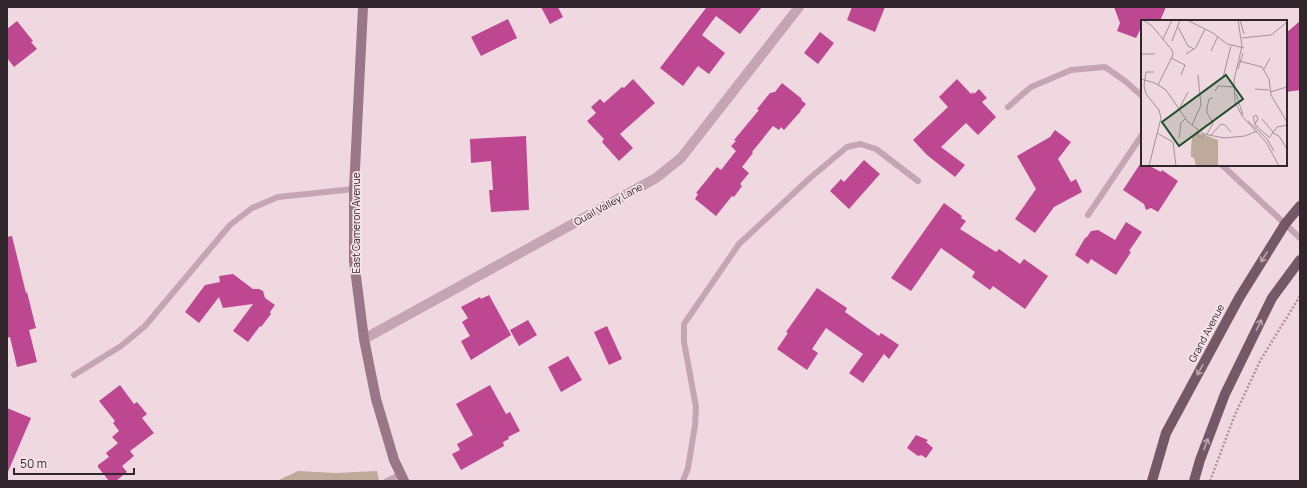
<svg xmlns="http://www.w3.org/2000/svg" width="1307" height="488" font-family="Manrope,sans-serif">
  <style>
    .green { fill: #bdaa9a }
    .building { fill: #be4792 }
    .lines { fill: none; stroke-linecap: round; stroke-linejoin: round }
    .path { stroke: #b2909f; stroke-width: 2.5; stroke-dasharray: 2 2; stroke-linecap: butt }
    .service { stroke: #c6a5b3; stroke-width: 6 }
    .minor { stroke: #c6a5b3; stroke-width: 10 }
    .secondary { stroke: #997789; stroke-width: 10 }
    .primary { stroke: #745867; stroke-width: 10 }
    .oneway { stroke: #bca5af }
    .labels { text-anchor: middle; stroke-width: 3.5; stroke-linejoin: round; paint-order: stroke }
    .street-label { font-size: 10px; fill: #32262d; stroke: #f7e4ea }
    .inset-road { fill: none; stroke: #a39198; stroke-width: 1 }
    .view { fill: #1e5128; fill-opacity: 0.15; stroke: #1e5128; stroke-width: 2 }
    .inset-edge { fill: none; stroke: #32262d; stroke-width: 2 }
  </style>
  <rect width="100%" height="100%" fill="#efd8e0"/>
  <path class="green" d="M298,471l38,2 41,-2 2,10h-102z"/>
  <path class="building" d="M541,7h17l5,10 -13,7z
    M705,7h57l-22,27 -24,-18 -14,19 23,18 -16,21 -11,-8 -15,20 -23,-18 46,-60z
    M852,7h33l-10,25 -28,-12z
    M1114,7h52l-6,14h-18v5l-6,12 -19,-7 3,-8z
    M508,19l9,19 -36,18 -10,-19z
    M17,21l16,20 -2,1 6,7 -23,18 -7,-9v-29z
    M1300,21v69l-14,2v-59z
    M820,32l14,11 -16,21 -14,-11z
    M633,79l22,24 -35,31 13,14 -14,13 -17,-19 2,-3 -17,-18 9,-8 -5,-6 9,-8 4,4 18,-16 2,1z
    M957,79l14,15 2,-2 1,2 5,-5 8,9 -5,4 14,15 -18,18 -12,-12 -25,24 24,18 -10,12 -28,-22 -14,-15 35,-33 -9,-10z
    M782,83l20,16 -1,1 5,4 -6,7h1l-17,19 -3,-3 -2,3 -6,-4 -21,26 1,1 -11,14 7,6 -9,11 2,2 -8,11 -2,-1 -16,20 -21,-17 3,-5 -2,-1 21,-26 4,3 15,-19 -5,-5 5,-5 -2,-1 25,-30 -2,-1 13,-16 5,-1z
    M1055,130l16,12 -13,17 13,23 5,-3 6,13 -28,15 -19,26 -20,-14 21,-30 -19,-33 33,-19z
    M526,136l3,74 -38,2 -2,-22h4l-2,-29 -20,2 -1,-24z
    M864,160l16,14 -31,35 -19,-18 11,-12 3,3z
    M1142,161v4h6l13,7 1,-2 16,11 -20,31 -7,-4 -5,2 -2,-6 -21,-14z
    M944,203l18,13 -1,2 5,3 -6,8 36,23 3,-3 21,15 4,-5 24,17 -23,33 -32,-23 -3,4 -18,-13 3,-5 -34,-24 -30,43 -20,-13z
    M1126,222l16,10 -13,19 2,1 -15,23 -25,-16 -3,5 -13,-9 10,-17 2,-1 4,-6 7,-1 17,10z
    M12,236l14,57 1,-1 9,36 -7,2 8,32 -20,5 -7,-30 -3,1v-101z
    M233,274l20,15h6l4,2 2,7 10,7 -5,7 1,2 -10,13 -1,-1 -12,16 -15,-11 20,-27 -30,4 -4,-11 -20,26 -14,-11 20,-27 15,-3 -1,-6z
    M817,288l30,20 -2,4 34,24 2,-3 18,12 -10,14 -5,-5 -21,29 -14,-10 14,-19 -37,-26 -14,21 6,4 -11,17 -30,-21 11,-16 -2,-1z
    M489,295l22,40 -40,25 -10,-19 9,-5 -8,-14 6,-4 -7,-11 19,-10 1,2z
    M528,320l9,15 -18,11 -9,-16z
    M607,326l15,33 -13,6 -15,-33z
    M568,356l14,24 -21,12 -13,-25z
    M120,385l14,19 3,-2 10,12 -5,4 12,15 -24,18 4,5 -12,10 5,6 -11,9h-7l-11,-14v-2l11,-8 -3,-4 12,-10 -6,-6 7,-6 -6,-8 2,-2 -16,-20z
    M490,385l16,29 4,-2 10,19 -12,6 1,2 -6,3 1,4 -43,24 -9,-16 8,-4 -3,-6 16,-9 -17,-31z
    M7,408l24,10 -24,56z
    M916,435l12,5 -2,2 7,6 -7,10 -5,-3 -3,1 -11,-8z"/>
  <g class="lines">
    <path class="path" d="M1210,481l24,-64 26,-56 40,-65"/>
    <path class="service" d="M1008,107l23,-20 40,-17 34,-3 20,14 17,15
      M1222,165l78,73
      M1088,215l54,-80
      M74,375l47,-29 24,-20 85,-101 22,-17 26,-11 76,-8
      M387,481l14,-7
      M683,481l5,-13 7,-43 1,-18 -12,-65v-18l55,-80 71,-66 37,-31 13,-3 16,5 42,32"/>
    <path class="minor" d="M364,339l292,-161 25,-20 118,-151"/>
    <path class="secondary" d="M363,7l-9,182v72l10,78 12,60 18,61 10,21"/>
    <path class="primary" d="M1152,481l14,-48 73,-135 46,-74 15,-18
      M1194,481l6,-21 25,-66 47,-96 28,-38"/>
  </g>
  <defs><path id="oneway-shaft" d="M-6 0H5M1.5-3L5.5 0L1.5 3" fill="none" stroke-width="1.6" stroke-linecap="round" stroke-linejoin="round"/></defs>
  <g class="oneway">
    <use href="#oneway-shaft" transform="translate(1264 257) rotate(121)"/>
    <use href="#oneway-shaft" transform="translate(1259 325) rotate(-64)"/>
    <use href="#oneway-shaft" transform="translate(1200 370) rotate(118)"/>
    <use href="#oneway-shaft" transform="translate(1206 444) rotate(-69)"/>
  </g>
  <g class="labels">
    <g class="street-label">
      <text transform="translate(608 204) rotate(-29)" y="4">Quail Valley Lane</text>
      <text transform="translate(356 223) rotate(-90)" y="4">East Cameron Avenue</text>
      <text transform="translate(1206 333) rotate(-62)" y="4">Grand Avenue</text>
    </g>
  </g>
  <g transform="translate(1141 20)">
    <rect width="146" height="146" fill="#efd8e0"/>
    <path d="M56,112l21,8v26h-22l-2,-8 -3,-1v-8l1,-12z" fill="#bdaa9a"/>
    <path class="inset-road" d="M2,0l9,6 20,24 1,5 -15,30M46,0l26,13 14,11 17,4M97,0l4,26 -8,34 1,22 7,14 24,26 13,24M99,0l4,14M37,7l10,19 6,3 -8,5M101,18l29,-3 16,-13M22,19l9,-19M31,21l8,-21M54,29l10,-20M70,31l7,-15M0,34h14M30,38l14,7 -4,10M98,41l23,6 7,12 2,16 16,27M97,49l5,-16M123,49l6,-11M82,58l8,-32M0,59l14,4 11,7 22,32 16,12 20,4 21,-2 12,-5M114,69l14,1M74,71l3,-5 16,1M129,72l17,-5M95,74l7,21M38,89l9,-17M121,99l11,13M107,101l19,18 7,12M114,104l3,-5 -2,-4 -3,2 2,6v2l2,1v1l12,10M51,105l9,-20 -3,-30M57,111l-2,4 6,3 2,-4M16,113l16,9 3,24M132,113l6,3 8,13M66,114l6,-11 -6,-10v-5l2,-9 4,-1M70,115l10,-11 4,1 6,7M38,118l2,-15 4,-4M128,118l8,-11 10,-2M8,146l12,-48 -2,-8 -13,-16 -2,-8 2,-14h8"/>
    <path class="view" d="M85,55l17,24 -64,47 -17,-24z"/>
    <rect width="146" height="146" class="inset-edge"/>
  </g>
  <rect width="1307" height="488" fill="none" stroke="#32262d" stroke-width="16"/>
  <path d="M14 468v6h120v-6" fill="none" stroke="#32262d" stroke-width="2"/>
  <text x="20" y="468" font-size="12" fill="#32262d" stroke="#f7e4ea" stroke-width="3" paint-order="stroke">50 m</text>
</svg>
